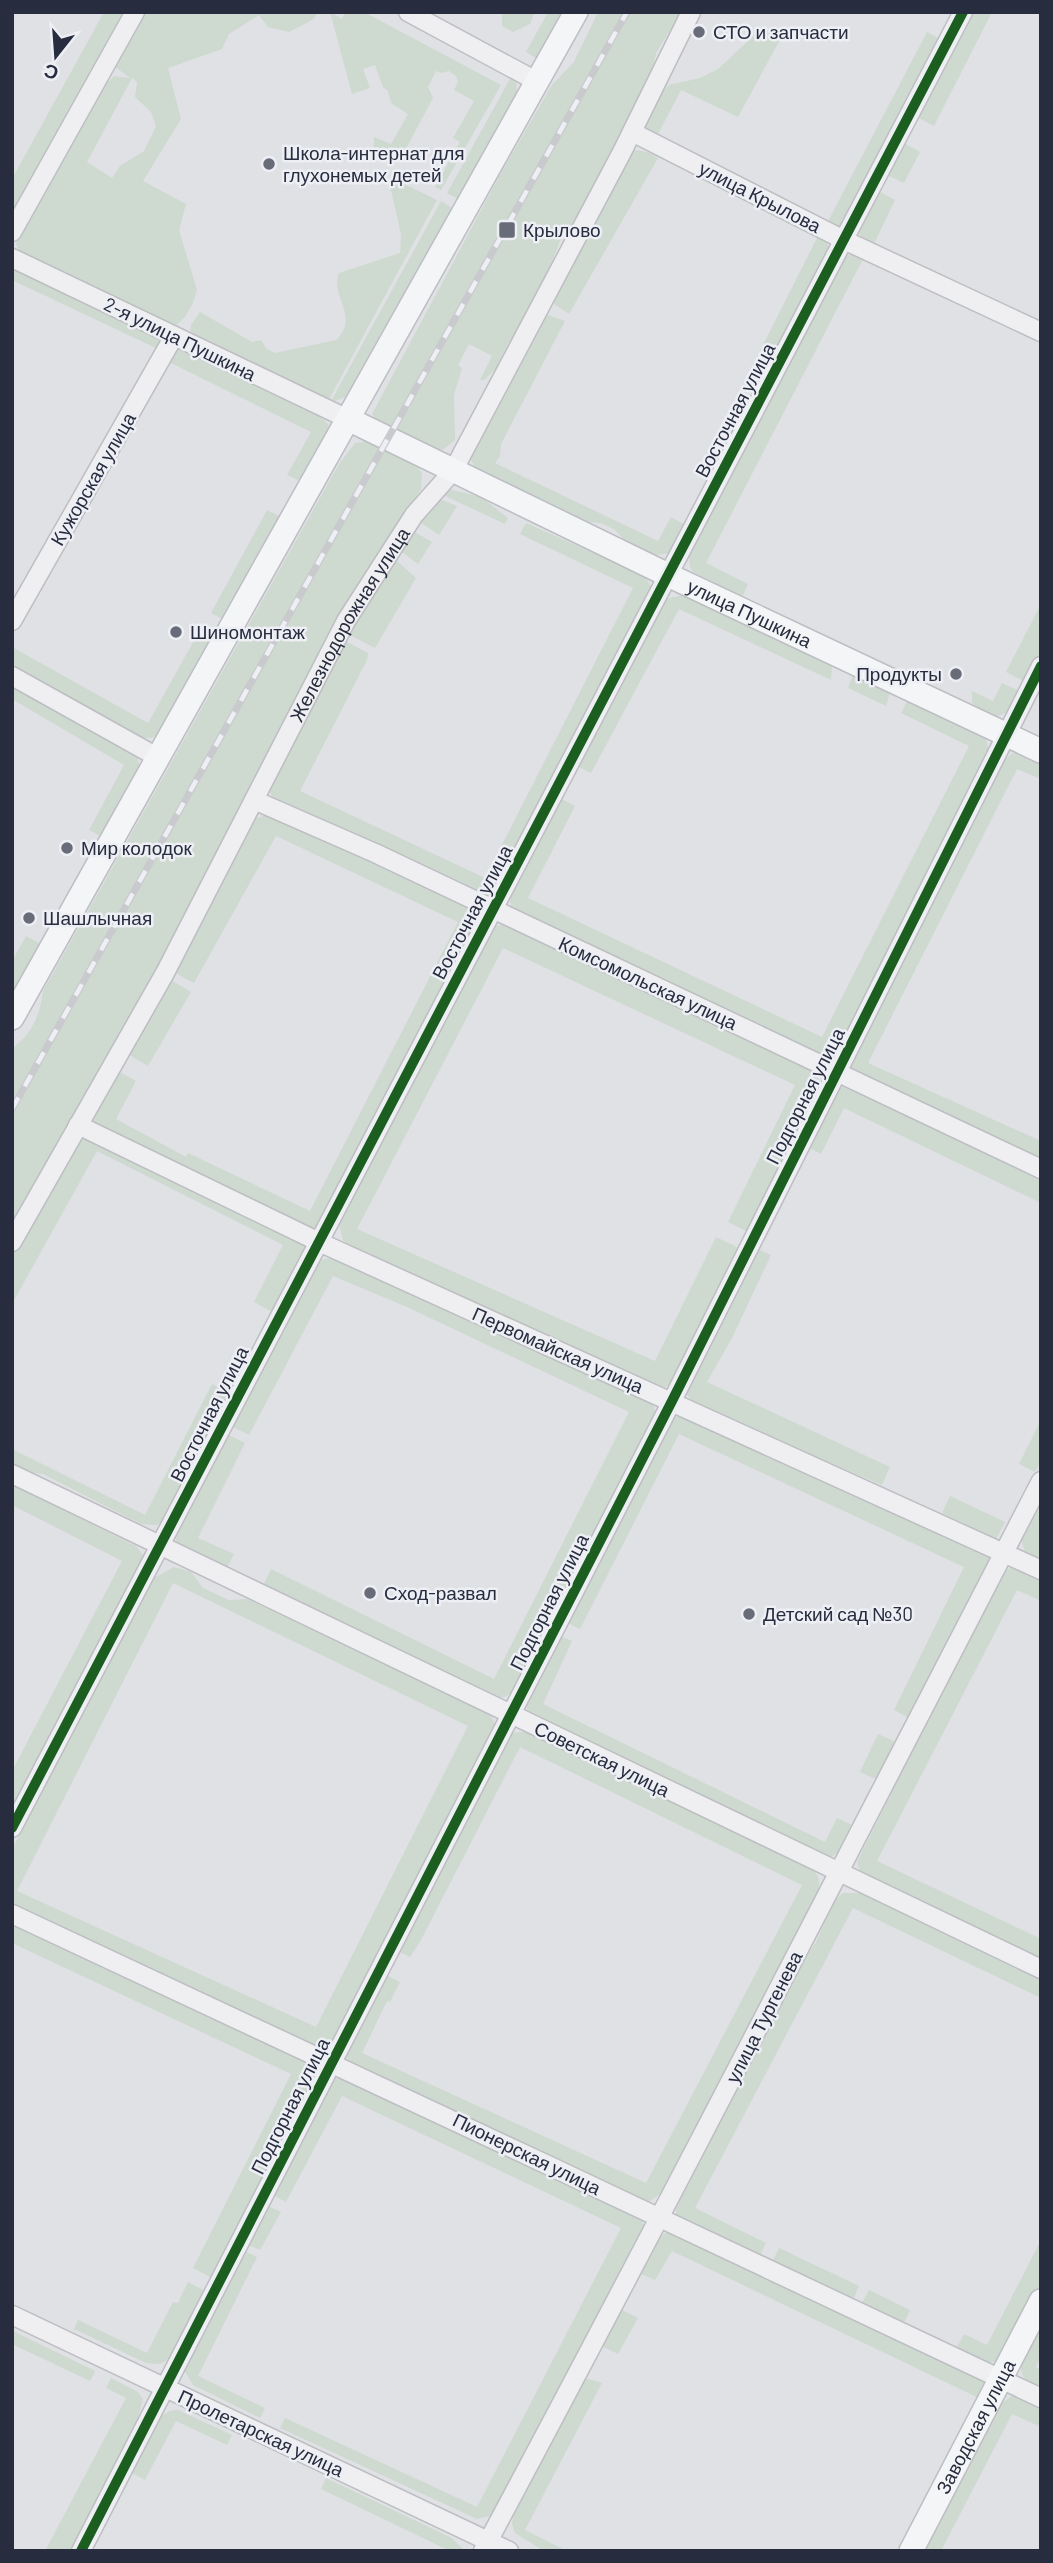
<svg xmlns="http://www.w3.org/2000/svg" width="1053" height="2563" font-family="Barlow,sans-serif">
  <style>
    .green { fill: #ced9d0; fill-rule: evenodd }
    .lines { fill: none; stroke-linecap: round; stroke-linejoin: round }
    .minor-casing { stroke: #bdbec2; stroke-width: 21 }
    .major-casing { stroke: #bcbec3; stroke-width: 26 }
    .minor { stroke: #efeff2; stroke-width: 18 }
    .major { stroke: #f4f5f6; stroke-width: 23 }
    .rail-casing { stroke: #c9cacd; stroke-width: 7 }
    .rail { stroke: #edeff5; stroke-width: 4.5; stroke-dasharray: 13; stroke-linecap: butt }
    .cycleway-casing { stroke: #edeff5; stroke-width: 15 }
    .cycleway { stroke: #1b5e20; stroke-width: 10 }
    .poi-dot { fill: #686b78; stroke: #edeff5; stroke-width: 2.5 }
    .labels { text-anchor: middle; stroke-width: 5; stroke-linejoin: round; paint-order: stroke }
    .poi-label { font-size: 19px; fill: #272c3e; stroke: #edeff5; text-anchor: start }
    .street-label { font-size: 19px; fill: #272c3e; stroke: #edeff5 }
  </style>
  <rect width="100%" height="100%" fill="#e0e1e5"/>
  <path class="green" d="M104,12h25l-117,210v-43z
    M144,12h174l-4,7 -25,13 -21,-5 -9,-12 -30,19 -7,15 -54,19 13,51 -38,62 43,23 -7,26 18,60 -5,15 -8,13 -10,9 -154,-74 -4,-9 3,-12 79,-140 16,-16 16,2 -16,-12zM132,78l5,4 -2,15 16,15 5,14 -12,25 -24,15 -8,12 -25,-16z
    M330,12l12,7 4,-7h18l137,73 -60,105 -6,-3 25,-45 -7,-4 21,-37 -20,-11 4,-8 -2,-6 -7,-5 -8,2 -5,-2 -8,16 5,11 -32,60 -14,4 -7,-3 -6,-8v-14l17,7 17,-30 -17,-11 -3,-12 -5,-4 -8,-22 -12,4 7,19 -18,6z
    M502,12h33l-5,12 -17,8 -11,-6z
    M548,12h13l-25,46 -10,-6z
    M598,12h83l-25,41 -4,20 -25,50 -51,96 -16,22 -24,61 -29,43 -11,24 -12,11h-4l12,-24 -23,-12 -11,21 4,3 -8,27 1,45 -15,12 -59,-27 -9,-11 130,-243 50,-86 22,-23z
    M971,12h21l-58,114 -17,-9z
    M762,28l20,8 -44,81 -57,-27 -26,50 -10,-7 -3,-9 10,-22 17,-17 31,-7 18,-9z
    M927,32l15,8 -101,187 -5,1 -9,-5z
    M511,77l5,6 2,12 -58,105 -13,-7z
    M904,143l16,9 -16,31 -17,-8z
    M638,150l12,3 8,5 -89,156 -18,-12 81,-151z
    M400,182l37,18 -109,201 -138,-64 1,-12 9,-13 52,30 9,-2 6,9 8,4 61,-13c25,-24 -7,-44 3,-67l61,-20 1,-19 -11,-48z
    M878,191l17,9 -22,46c-8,-5 -15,-8 -14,-18z
    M441,201l11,7 -107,189 -15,6z
    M818,236l9,5 2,10 -58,114 -14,-8z
    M854,253l10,4 -158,306 42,21 -6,13 -49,-25 -3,-5 -1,-11 117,-223 32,-68 7,-9z
    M12,265l146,70 2,15 -148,-70z
    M548,315l17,6 -64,123 -1,12 -5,7 163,78 13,-24 16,9 -16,27 -15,2 -29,-12 -12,-13 -14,-7 -17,-1 -108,-53 -6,-11v-7l74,-133z
    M178,347l137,64 13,13 1,8 -19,37 -12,11 -11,-5 24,-43 -144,-71z
    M367,441l48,23 7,9 -1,16 -34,55 -200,375 -107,191 -38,59 -30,52v-172c20,-16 28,-33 31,-58l296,-527 16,-21z
    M449,489l32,8 27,21 -3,6 -64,-30z
    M437,498l20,8 -18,29 -19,-13z
    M267,510l14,7 -55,104 -15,-8z
    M526,523l119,53 7,13 -160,308 -6,1 -213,-98 -3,-8 1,-8 74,-143 23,12 -1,7 -67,131 185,87 148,-290 -113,-54z
    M413,531l19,11 -14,22 -19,-14z
    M394,558l22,20 -41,70 -27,-14z
    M684,595l112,51 36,20 -1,14 -152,-71 -88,164 -14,-7 87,-164 5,-4z
    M1041,604v53l-14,26 -21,-11z
    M200,630l14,7 -56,97 -6,4h-12l-128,-74v-17l136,76z
    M853,674l37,18 -4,14 -38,-18z
    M12,682l125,74 3,13 -38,68 -13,-7 35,-65 -112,-66z
    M1002,683l22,10c-7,11 -13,19 -26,23l-16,-6 -10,-7v-12l21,10z
    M908,699l77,38 4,13 -154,309 -4,3 -319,-150 -2,-15 50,-99 15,8 -47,92 294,139 147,-291 -68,-33z
    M1019,752l22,10v17l-24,-10 -149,294 173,78v22l-191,-93 -1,-5 153,-304 11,-8z
    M272,813l204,97 3,9 -156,307 -7,3 -8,-1 -212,-103 -4,-7 22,-49 22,12 -20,38 70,38 2,-4 122,58 148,-289 -182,-86 -82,147 -22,-12 82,-152z
    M503,924l301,142 14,10 2,12 -70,145 -22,-11 67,-137 -292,-137 -146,281 298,132 61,-124 25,12 -65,131 -11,7 -19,-5 -298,-136 -5,-6 -4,-15 153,-297z
    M26,936l15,8 -29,50v-33z
    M169,979l22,13 -43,74 -22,-13z
    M843,1087l198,91v25l-197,-95 -23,46 -14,-7 30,-57z
    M79,1131l222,108 7,11 -34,63 -20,-11 29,-57 -186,-94 -85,153v-53z
    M760,1250l11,5 -39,83 -25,44 183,85 -8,18 -187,-80 -9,-12 69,-142z
    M331,1257l11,1 310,144 3,8v7l-55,110 -22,37 -5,14 -61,114 -7,5 -8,1 -234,-112 8,-17 223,110 135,-267 -222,-105 -74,-31 -84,159 -24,-12 85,-150 12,-13z
    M212,1384l18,10 -67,127 -6,4 -16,-1 -98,-50 -17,-2 -14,-6v-17l133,66z
    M682,1415l304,137 3,6 -1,7 -77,154 -17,-9 70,-143 -285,-133 -99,195 -15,-7 106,-203z
    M1041,1420v41l-6,11 -16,-8z
    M221,1431l24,12 -47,95 36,16 -7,14 -49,-24 -4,-7 1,-6z
    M12,1485l124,61 8,10 -1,6 -131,252v-43l110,-210 -110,-56z
    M950,1496l55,26 -9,17 -54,-26z
    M1041,1500v60l-16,-8 -4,-12z
    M174,1567l17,5 12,16 26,12 18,-1 230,109 13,7 6,11 -165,322 -14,3 -305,-144v-58l142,-271zM173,1583l295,143 -152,301 -299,-136z
    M1011,1567h8l22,9v25l-24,-11 -140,271 164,78v20l-180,-86 -4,-11 136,-272 11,-18z
    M559,1635l13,6 -29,63 282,138 12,-24 17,8 -13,24 -11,8 -302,-145 -3,-11z
    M521,1732l11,1 279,136c9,6 9,13 7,23l-155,300 -13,9h-7l-293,-136 -5,-12 39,-79 16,8 -10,20 -3,-1 -25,52 284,130 156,-298 -282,-138 -99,193 -11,17 -14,-7 111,-212 5,-5z
    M878,1734l18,8 -18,38 -18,-8z
    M843,1893h18l180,86v19l-188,-90 -158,300 71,35 -7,14 -82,-38 -2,-12 126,-242 15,-23 18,-41z
    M12,1919l303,144 4,9 -105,207 -21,-11 98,-194 -279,-131z
    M338,2078h6l296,139 4,8 -2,6 -149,284 -16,4 -197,-91 5,-10 192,89 144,-279 -279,-132 -56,106 -14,-7 59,-114z
    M266,2205l15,7 -21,38 -14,-6z
    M669,2231l311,146 6,9 -1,15 -313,-150 -17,29 -18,-8 20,-34z
    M1041,2240v47l-35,67c-15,17 -33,4 -50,-5l8,-15 23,11z
    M779,2248l80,38 -6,14 -81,-38z
    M242,2250l15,7 -59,119 67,32 -5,10 -67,-33 -9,-15 1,-8z
    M188,2282l19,10 -36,66 -11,6 -14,-1 -72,-34 4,-9 69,33 26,-51 5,1z
    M869,2290l41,20 -6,13 -42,-20z
    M620,2309l18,9 -20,36 -17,-8z
    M1041,2325v32l-5,10 5,3v20c-37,-17 -14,-37 0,-65z
    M13,2331l82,40 -5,10 -78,-37z
    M111,2378l27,14 5,7 -6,23 -62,129h-30l81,-153 -20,-10z
    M589,2379l13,4 -77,147 42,21h-23l-29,-18 -3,-9 1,-8 21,-47 50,-89z
    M1015,2394l26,11v22l-29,-13 -71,137h-19l78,-147z
    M178,2410l54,25 -5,10 -51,-24 -31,59 -15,-8c10,-20 23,-63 48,-62z
    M326,2478l126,60 13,13h-15l-129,-62z"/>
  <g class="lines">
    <defs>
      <g id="minor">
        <path d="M408,12l130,70"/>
        <path d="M632,132l212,108 197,92"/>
        <path d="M12,232l123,-220"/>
        <path d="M12,258l336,161"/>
        <path d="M12,621l162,-285"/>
        <path d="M12,676l147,82"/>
        <path d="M254,800l121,53 666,316"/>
        <path d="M78,1125l241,117 722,328"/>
        <path id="s1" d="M12,1242l153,-269 181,-352 68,-106 39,-44 169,-319 69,-140"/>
        <path d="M12,1474l1029,495"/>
        <path d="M12,1828l951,-1816"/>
        <path d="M12,1914c343,162 687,320 1029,484"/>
        <path d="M12,2315l497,236"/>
        <path d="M81,2551l591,-1150 369,-735"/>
        <path d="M483,2551c190,-355 373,-713 558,-1070"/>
      </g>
      <g id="major">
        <path id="s2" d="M348,419l320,156 373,176"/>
        <path d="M12,1018l564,-1006"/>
        <path id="s3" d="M911,2551l130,-250"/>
      </g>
    </defs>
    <use href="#minor" class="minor-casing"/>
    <use href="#major" class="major-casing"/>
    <use href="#minor" class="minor"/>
    <use href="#major" class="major"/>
    <defs>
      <path id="rail" d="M12,1109l615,-1097"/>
    </defs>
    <use href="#rail" class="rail-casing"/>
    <use href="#rail" class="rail"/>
    <defs>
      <path id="cycleway" d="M12,1828l951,-1816
        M81,2551l591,-1150 369,-735"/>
    </defs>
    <use href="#cycleway" class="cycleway-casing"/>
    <use href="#cycleway" class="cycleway"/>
  </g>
  <g class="poi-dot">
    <circle cx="699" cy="32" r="7"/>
    <circle cx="269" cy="164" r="7"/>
    <rect x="498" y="221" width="18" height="18" rx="3.5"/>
    <circle cx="176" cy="632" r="7"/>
    <circle cx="956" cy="674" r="7"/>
    <circle cx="67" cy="848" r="7"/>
    <circle cx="29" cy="918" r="7"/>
    <circle cx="370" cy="1593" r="7"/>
    <circle cx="749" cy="1614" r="7"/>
  </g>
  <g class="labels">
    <g class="poi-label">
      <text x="713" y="39">СТО и запчасти</text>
      <text x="283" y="160">Школа-интернат для<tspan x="283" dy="22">глухонемых детей</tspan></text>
      <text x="523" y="237">Крылово</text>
      <text x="190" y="639">Шиномонтаж</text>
      <text x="942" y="681" text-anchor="end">Продукты</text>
      <text x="81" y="855">Мир колодок</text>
      <text x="43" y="925">Шашлычная</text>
      <text x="384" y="1600">Сход-развал</text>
      <text x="763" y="1621">Детский сад №30</text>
    </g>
    <g class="street-label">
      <text transform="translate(760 197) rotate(27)" y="7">улица Крылова</text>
      <text transform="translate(180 339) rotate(26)" y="7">2-я улица Пушкина</text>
      <text transform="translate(735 410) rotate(-62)" y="7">Восточная улица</text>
      <text transform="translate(93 479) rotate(-60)" y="7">Кужорская улица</text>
      <text dy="7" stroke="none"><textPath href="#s2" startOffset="446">улица Пушкина</textPath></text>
      <text dy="7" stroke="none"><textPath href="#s1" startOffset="704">Железнодорожная улица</textPath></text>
      <text transform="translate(472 912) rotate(-62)" y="7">Восточная улица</text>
      <text transform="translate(648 983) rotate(25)" y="7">Комсомольская улица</text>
      <text transform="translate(805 1096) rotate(-63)" y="7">Подгорная улица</text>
      <text transform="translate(558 1350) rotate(24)" y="7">Первомайская улица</text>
      <text transform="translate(209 1414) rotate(-63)" y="7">Восточная улица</text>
      <text transform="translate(549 1602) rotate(-63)" y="7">Подгорная улица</text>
      <text transform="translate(602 1759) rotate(26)" y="7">Советская улица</text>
      <text transform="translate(764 2017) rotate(-63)" y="7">улица Тургенева</text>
      <text transform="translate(290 2106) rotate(-63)" y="7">Подгорная улица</text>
      <text transform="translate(527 2154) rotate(26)" y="7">Пионерская улица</text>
      <text dy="7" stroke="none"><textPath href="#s3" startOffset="140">Заводская улица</textPath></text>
      <text transform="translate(261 2433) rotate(25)" y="7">Пролетарская улица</text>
    </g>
  </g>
  <rect width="1053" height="2563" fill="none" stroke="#272c3e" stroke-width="28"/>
  <g transform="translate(56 56) rotate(197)" stroke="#edeff5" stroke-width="5" paint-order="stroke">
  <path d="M0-5L12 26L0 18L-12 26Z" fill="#272c3e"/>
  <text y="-10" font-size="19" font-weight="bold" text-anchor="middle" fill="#272c3e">С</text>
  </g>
</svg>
